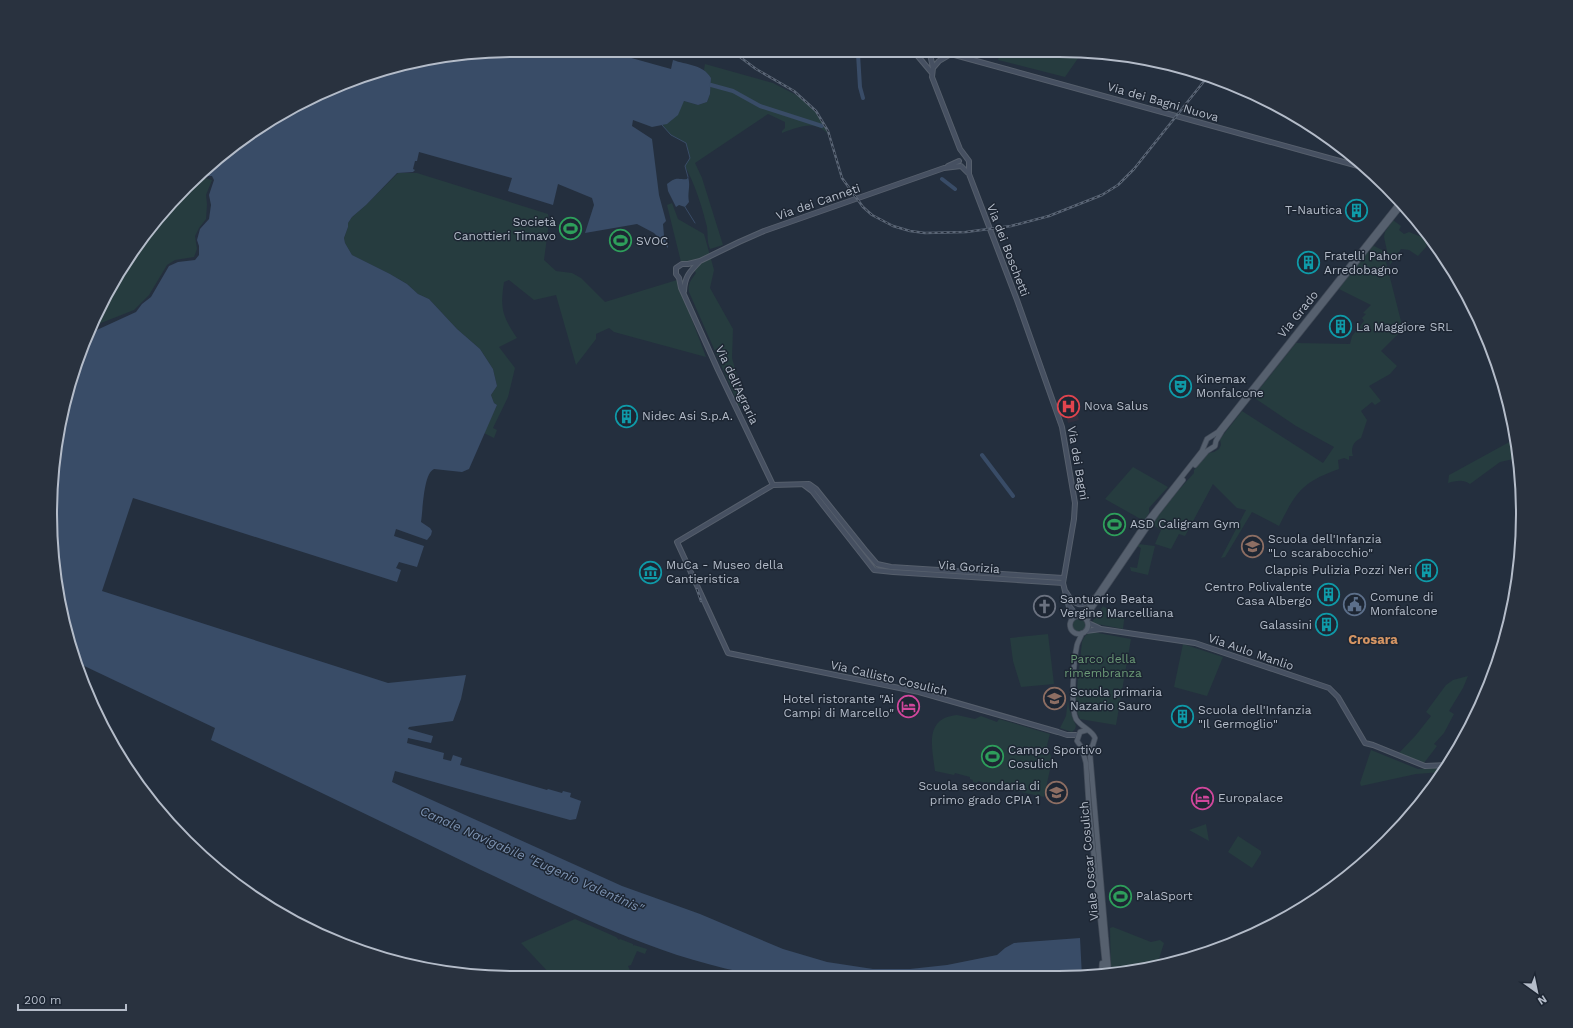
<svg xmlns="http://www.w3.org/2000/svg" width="1573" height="1028" font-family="'Work Sans',sans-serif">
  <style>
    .medical { fill: #32303f }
    .green { fill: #263c3f }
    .water { fill: #394c67 }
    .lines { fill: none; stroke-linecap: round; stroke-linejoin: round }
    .stream { stroke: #394c67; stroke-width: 1 }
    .canal { stroke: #394c67; stroke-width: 4 }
    .secondary-casing { stroke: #565f6c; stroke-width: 6 }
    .primary-casing { stroke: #414a57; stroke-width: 6 }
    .secondary { stroke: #465061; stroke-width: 4 }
    .primary { stroke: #56606e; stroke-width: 4.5 }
    .rail-casing { stroke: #5a6575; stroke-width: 2.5 }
    .rail { stroke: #1d2633; stroke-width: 1; stroke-dasharray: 3; stroke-linecap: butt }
    .labels { text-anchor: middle; stroke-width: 3; stroke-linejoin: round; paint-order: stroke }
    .street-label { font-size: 12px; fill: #b4bcc9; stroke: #1d2633 }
    .poi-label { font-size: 12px; fill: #b4bcc9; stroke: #1d2633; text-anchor: start }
    .park-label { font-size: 12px; fill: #6b9a76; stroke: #1d2633 }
    .neighbourhood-label { font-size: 13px; font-weight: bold; fill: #d59563; stroke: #1d2633 }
    .water-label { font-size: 13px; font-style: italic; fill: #7c92b1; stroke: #1d2633 }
    .rim { fill: none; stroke: #b4bcc9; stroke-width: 2 }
  </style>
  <rect width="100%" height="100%" fill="#242f3e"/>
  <path class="medical" d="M1072,397l7,23 -11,3 -3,-13 -4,-9z"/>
  <path class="green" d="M1000,54h81l-16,23 -67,-17z
    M705,64l68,19 31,16 15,16 10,20c-15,-16 -29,-8 -47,-2v-2l3,-3v-6l-17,-8 -73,49 7,15 21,67 -13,4c-3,-7 -2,-14 -3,-22 -5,-21 -12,-42 -22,-61l5,-8 -4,-15 -15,-8 -9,-10c14,-4 16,-14 22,-24l14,4 9,-3 3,-8 1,-16 -7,-8z
    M203,172l2,6 7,2 -6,15 1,9 -1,15 -7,9 -4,8 2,13 -3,8 -19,3 -8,5 -18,30 -15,15 -33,13 -11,7 22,-48 34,-50 40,-46z
    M398,173h19l131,41 1,8 -5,38 12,11 16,2 9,5 24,24 72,-22 29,77 -92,-25 -5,-4 -13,6v5l-20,26 -20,-70 -22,5 -25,-20 -5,2c-4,26 -2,34 13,56l-18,9 16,21 -7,29 -15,31 4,2 -3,8 -10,-5 13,-28 -3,-2 -3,-8 6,-9 -4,-17 -13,-20 -23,-20 -28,-30 -11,-5 -11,-10 -17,-10 -38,-19 -7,-12 -1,-5 4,-11v-4l4,-6 14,-12z
    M672,203l6,16 26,15 10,36 -4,18 23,41 -1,29 13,46 -6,2 -50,-114c-2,-8 3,-13 7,-19l-7,-11 -5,1 -3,-1 -14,-57z
    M1393,220l8,6 -2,4 5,4 5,-2 15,6 3,4 -1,5 -8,9 -9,-6 -8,-1 -11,16 -6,-28 1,-5z
    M1374,246l8,4 3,8 18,71 -22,22 16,15 -7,8 -21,12 12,15 -6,4 -3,-3 -11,9 6,9 -6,18c-7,3 -11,10 -8,18h-4v4l-5,-2 -6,2 1,9c-37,13 -43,23 -60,57l-27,-14 -27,45 -4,1 25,-48 -9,-2 -24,-24 -28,52 -6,-2 -8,15 -16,-5 6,-14 -9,-6 24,-31 18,-20v-3l15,-17 5,-1 5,-3 2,-4 -1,-6 22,-28 81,52 11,-16 -38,-21 -43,-29 43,-54 54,1 2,-8 12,-15 -2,-3 4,-4 -3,-1 8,-8 -32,-16 31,-42z
    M1513,440h2l3,18 -18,4 -30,22c-7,-5 -14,-3 -22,-1l1,-8 2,-1z
    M1133,467l35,20 -19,21v5l-5,8 -39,-22z
    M1139,544l16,2 -7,29 -17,-4 -1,-4 7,1 4,-20 -4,-2z
    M1103,606l8,5 14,2 -2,16 -26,-5 -5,-2z
    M1072 625a7 7 0 1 1 14 0a7 7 0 1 1-14 0Z
    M1093,632l38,7 -15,86 -36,-6 -5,-12 7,-65c2,-6 5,-9 11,-10z
    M1048,634l6,50 -33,3 -8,-26 -3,-23z
    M1183,644l40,13 -16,39 -33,-9z
    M1468,676l-5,12 -14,23 5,3 -10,19 -10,11 3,2 -13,17 -25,-10 17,-18 15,-19 -5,-4 20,-27 7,-5z
    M1068,699l1,9 7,18 -1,3 -3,3 -12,-4 6,-12z
    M957,715l18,4 6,-3 16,6 2,-3 51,15 -3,11 4,11v9l-7,32 -37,-8 1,-2 -22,-5v1l-8,-2 -1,2 -4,-1v-2l-3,-1v-2l-15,-4 -1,2 -19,-4c-3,-24 -11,-53 22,-56z
    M1371,750l47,19 25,-1 -1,4 -26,2 -55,12 -1,-3z
    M1206,824l3,17 -20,-11z
    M1238,836l23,15v3l-9,14 -24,-16z
    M575,919l41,18 3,3 1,-1 13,5v2l1,-1 13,4 -2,5 -8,-3 -6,14 -3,1 4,9h-81l-30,-32z
    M1113,927l38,15 9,-2 4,3 -5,16v6l-48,8 -1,-45z"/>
  <path class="water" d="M453,54h164l54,15 2,-9c13,5 30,4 38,18l-1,16 -3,8 -9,3 -14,-4 -6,14 -11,9 -15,3 -19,-7 -1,6 20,13 7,56 7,26 -3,3 1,12 4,10v2l-14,-15 -17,-9 -52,9 9,-28 -2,-7 -34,-14 -5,21 -45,-14 4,-13 -93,-26 -2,9h-2l-2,8 2,1 -2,2 -16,1 -31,32 -14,12 -4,6v4l-4,11 1,5 7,12 38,19 17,10 11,10 11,5 28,30 23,20 13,20 4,17 -6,9 3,8 3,2 -28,64 -7,3 -28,-3c-11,5 -11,42 -13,53l9,6 2,3 -1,4 -4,5 -31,-11 -2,7 30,10 -7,21 -18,-5 -3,6 5,2 -4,12 -264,-84 -31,93 286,92 78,-8 -5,24 -8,22 -44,6 -1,2 25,7 -2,7 -23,-5 -1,5 37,10 -1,6 8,2 2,-6 9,3 -2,7 87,25 1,-1 14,4 1,-2 8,2 -1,4 11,4 -5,18 -6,1 -175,-49 -3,11 230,104 78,28 83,35 44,13 46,7h37l37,-4 50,-10 8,-7 9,-5 66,-5 2,39 -324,-2c-98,-16 -188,-63 -277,-105 -90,-44 -180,-87 -270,-130l4,-12 -137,-65 -12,-29 -15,-89v-61l20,-99 6,-14 -2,-8 13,-29 48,-22 6,-8 9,-7 18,-31 9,-4 17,-2 4,-5v-9l-2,-6 3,-11 9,-10 2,-14 -2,-10 5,-15 -2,-4h-5l-2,-6 51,-42 109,-53z
    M688,177c3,9 -1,16 1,25l-4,5 -6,-2 -3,2 -8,-16 -1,-7c11,-8 9,-4 20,-5z"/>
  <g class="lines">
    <path class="stream" d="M662,125l9,10 15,8 4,15 -5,8 3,11
      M685,207l10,16"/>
    <path class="canal" d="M858,54l2,33 3,11
      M711,85l22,6 27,15 62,20
      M942,179l13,10
      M982,455l31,41
      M1167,963l14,-1"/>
    <defs>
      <path id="secondary" d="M916,54l16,19
        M930,54l3,14 -1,9 28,72 9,12v13l48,126 45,127 13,76 -1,16 -11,64 9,36
        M951,54l418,115
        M933,68l6,-7 12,-7
        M948,166l11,-5
        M684,291c1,-16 6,-19 16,-30
        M773,485l-55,-115 -37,-82 -2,-10 -3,-4v-6l6,-4h6l12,-3 39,-19 25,-11 180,-63 17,-2 7,7
        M804,485l8,6 62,79 19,2 170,11
        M1063,578l-172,-11 -14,-3 -12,-14 -49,-61 -7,-5 -36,1 -96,57 51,111 191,39 139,40 9,3h11
        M1066,592c8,14 16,16 28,6
        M1070,607l7,9
        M1088,623l11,5
        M1086,631l15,-2 94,14 134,45 9,9 27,46 8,2 52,21 23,-1"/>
      <path id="primary" d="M1195,465l12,-14 8,-5 1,-5 6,-10 180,-226
        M1070 625a9 9 0 1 1 18 0a9 9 0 1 1-18 0Z
        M1079,616l10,-9 58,-86 55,-70 5,-12 11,-7 182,-230
        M1087,621l5,-13 65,-95 26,-33
        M1082,633c-1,4 -4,8 -5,12 -3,14 -7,62 -1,74 5,8 16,11 19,19l-5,16 19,220
        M1087,730l-7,2 -3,9 5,7 5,1 5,-2
        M1082,748l4,15 3,46 17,165
        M1101,975l1,-12"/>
    </defs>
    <use href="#secondary" class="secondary-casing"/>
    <use href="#primary" class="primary-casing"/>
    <use href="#secondary" class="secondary"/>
    <use href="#primary" class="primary"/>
    <defs>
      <path id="rail" d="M736,54l20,15 38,22 22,20 12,20 14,47 21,29 9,8 21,11 17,5 15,2 41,-1 45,-6 38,-10 53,-21 16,-10 16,-16 75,-94
        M697,589l4,12"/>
    </defs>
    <use href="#rail" class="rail-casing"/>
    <use href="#rail" class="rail"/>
  </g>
  <defs>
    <symbol id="building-ring" viewBox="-11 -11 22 22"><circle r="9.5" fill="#1d2633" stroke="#0f9aa8" stroke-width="1.5"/><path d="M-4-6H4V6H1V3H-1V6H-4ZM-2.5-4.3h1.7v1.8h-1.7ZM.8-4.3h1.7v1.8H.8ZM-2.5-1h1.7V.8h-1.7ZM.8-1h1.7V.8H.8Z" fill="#0f9aa8"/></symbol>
    <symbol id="stadium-ring" viewBox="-11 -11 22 22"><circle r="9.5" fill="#1d2633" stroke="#2e9e5b" stroke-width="1.5"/><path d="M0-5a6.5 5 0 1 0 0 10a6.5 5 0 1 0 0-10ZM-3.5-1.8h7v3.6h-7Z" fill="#2e9e5b"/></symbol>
    <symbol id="theatre-ring" viewBox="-11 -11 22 22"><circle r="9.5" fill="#1d2633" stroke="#0f9aa8" stroke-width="1.5"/><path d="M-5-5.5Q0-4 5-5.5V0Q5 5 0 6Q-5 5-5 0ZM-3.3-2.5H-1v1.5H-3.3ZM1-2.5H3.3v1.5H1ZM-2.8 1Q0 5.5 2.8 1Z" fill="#0f9aa8"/></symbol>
    <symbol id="hospital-ring" viewBox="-11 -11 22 22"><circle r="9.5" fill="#1d2633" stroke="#e0444e" stroke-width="1.5"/><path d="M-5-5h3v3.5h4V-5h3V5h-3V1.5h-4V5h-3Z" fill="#e0444e"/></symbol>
    <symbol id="school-ring" viewBox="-11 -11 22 22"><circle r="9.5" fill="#1d2633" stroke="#8d6e63" stroke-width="1.5"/><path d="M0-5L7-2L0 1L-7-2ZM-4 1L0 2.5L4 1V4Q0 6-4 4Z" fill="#8d6e63"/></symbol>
    <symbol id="museum-ring" viewBox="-11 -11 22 22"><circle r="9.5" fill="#1d2633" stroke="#0f9aa8" stroke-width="1.5"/><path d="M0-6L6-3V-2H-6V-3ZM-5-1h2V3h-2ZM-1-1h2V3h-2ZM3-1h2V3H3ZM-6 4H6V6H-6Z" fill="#0f9aa8"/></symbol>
    <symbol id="civic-ring" viewBox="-11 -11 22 22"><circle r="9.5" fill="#1d2633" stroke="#5c6f8a" stroke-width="1.5"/><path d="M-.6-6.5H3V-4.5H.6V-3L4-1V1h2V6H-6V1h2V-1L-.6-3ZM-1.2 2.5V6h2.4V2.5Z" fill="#5c6f8a"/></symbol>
    <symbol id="church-ring" viewBox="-11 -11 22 22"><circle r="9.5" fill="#1d2633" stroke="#6b7280" stroke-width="1.5"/><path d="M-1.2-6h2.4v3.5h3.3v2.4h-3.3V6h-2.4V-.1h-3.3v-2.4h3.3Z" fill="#6b7280"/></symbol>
    <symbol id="hotel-ring" viewBox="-11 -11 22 22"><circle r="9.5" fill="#1d2633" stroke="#d1479c" stroke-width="1.5"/><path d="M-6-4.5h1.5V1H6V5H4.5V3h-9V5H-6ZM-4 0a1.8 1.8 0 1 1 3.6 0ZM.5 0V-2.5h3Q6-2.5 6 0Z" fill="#d1479c"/></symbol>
  </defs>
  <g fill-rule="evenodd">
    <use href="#building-ring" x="1344" y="198" width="25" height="25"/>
    <use href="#stadium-ring" x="558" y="216" width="25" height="25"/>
    <use href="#stadium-ring" x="608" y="228" width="25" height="25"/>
    <use href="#building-ring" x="1296" y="250" width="25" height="25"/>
    <use href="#building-ring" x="1328" y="314" width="25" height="25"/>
    <use href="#theatre-ring" x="1168" y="374" width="25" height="25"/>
    <use href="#hospital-ring" x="1056" y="394" width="25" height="25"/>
    <use href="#building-ring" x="614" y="404" width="25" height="25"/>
    <use href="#stadium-ring" x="1102" y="512" width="25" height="25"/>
    <use href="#school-ring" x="1240" y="534" width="25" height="25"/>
    <use href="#building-ring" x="1414" y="558" width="25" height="25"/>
    <use href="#museum-ring" x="638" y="560" width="25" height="25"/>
    <use href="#building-ring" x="1316" y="582" width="25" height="25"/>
    <use href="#civic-ring" x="1342" y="592" width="25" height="25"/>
    <use href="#church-ring" x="1032" y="594" width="25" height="25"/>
    <use href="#building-ring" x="1314" y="612" width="25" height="25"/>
    <use href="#school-ring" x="1042" y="686" width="25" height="25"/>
    <use href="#hotel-ring" x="896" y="694" width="25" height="25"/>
    <use href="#building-ring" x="1170" y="704" width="25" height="25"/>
    <use href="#stadium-ring" x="980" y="744" width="25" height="25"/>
    <use href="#school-ring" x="1044" y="780" width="25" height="25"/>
    <use href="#hotel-ring" x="1190" y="786" width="25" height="25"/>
    <use href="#stadium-ring" x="1108" y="884" width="25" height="25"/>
  </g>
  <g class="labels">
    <g class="street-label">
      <text transform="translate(1163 102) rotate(16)" y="4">Via dei Bagni Nuova</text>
      <text transform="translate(818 202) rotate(-19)" y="4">Via dei Canneti</text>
      <text transform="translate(1008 250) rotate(69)" y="4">Via dei Boschetti</text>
      <text transform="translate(1298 314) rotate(-51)" y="4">Via Grado</text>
      <text transform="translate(737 385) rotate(65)" y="4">Via dell'Agraria</text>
      <text transform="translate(1078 463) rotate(80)" y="4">Via dei Bagni</text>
      <text transform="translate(969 567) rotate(4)" y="4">Via Gorizia</text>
      <text transform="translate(1251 652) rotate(19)" y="4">Via Aulo Manlio</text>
      <text transform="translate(889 678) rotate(13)" y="4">Via Callisto Cosulich</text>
      <text transform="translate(1089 861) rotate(-95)" y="4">Viale Oscar Cosulich</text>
    </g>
    <g class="poi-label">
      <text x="1342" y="214" text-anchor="end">T-Nautica</text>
      <text x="556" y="226" text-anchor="end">Società<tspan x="556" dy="14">Canottieri Timavo</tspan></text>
      <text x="636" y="245">SVOC</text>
      <text x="1324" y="260">Fratelli Pahor<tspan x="1324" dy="14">Arredobagno</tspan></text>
      <text x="1356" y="331">La Maggiore SRL</text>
      <text x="1196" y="383">Kinemax<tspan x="1196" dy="14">Monfalcone</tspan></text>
      <text x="1084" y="410">Nova Salus</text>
      <text x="642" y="420">Nidec Asi S.p.A.</text>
      <text x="1130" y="528">ASD Caligram Gym</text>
      <text x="1268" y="543">Scuola dell'Infanzia<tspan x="1268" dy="14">"Lo scarabocchio"</tspan></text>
      <text x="666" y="569">MuCa - Museo della<tspan x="666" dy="14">Cantieristica</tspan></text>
      <text x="1412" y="574" text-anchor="end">Clappis Pulizia Pozzi Neri</text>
      <text x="1312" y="591" text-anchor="end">Centro Polivalente<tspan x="1312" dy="14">Casa Albergo</tspan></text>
      <text x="1370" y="601">Comune di<tspan x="1370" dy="14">Monfalcone</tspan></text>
      <text x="1060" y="603">Santuario Beata<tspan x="1060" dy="14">Vergine Marcelliana</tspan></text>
      <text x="1312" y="629" text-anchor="end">Galassini</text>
      <text x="1070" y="696">Scuola primaria<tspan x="1070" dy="14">Nazario Sauro</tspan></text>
      <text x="894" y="703" text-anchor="end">Hotel ristorante "Ai<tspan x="894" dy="14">Campi di Marcello"</tspan></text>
      <text x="1198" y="714">Scuola dell'Infanzia<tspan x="1198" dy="14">"Il Germoglio"</tspan></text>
      <text x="1008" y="754">Campo Sportivo<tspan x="1008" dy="14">Cosulich</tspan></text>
      <text x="1040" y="790" text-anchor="end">Scuola secondaria di<tspan x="1040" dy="14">primo grado CPIA 1</tspan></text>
      <text x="1218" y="802">Europalace</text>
      <text x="1136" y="900">PalaSport</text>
    </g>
    <g class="park-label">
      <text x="1103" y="663">Parco della<tspan x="1103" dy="14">rimembranza</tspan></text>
    </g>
    <g class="neighbourhood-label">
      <text x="1373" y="644">Crosara</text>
    </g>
    <g class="water-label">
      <text transform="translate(532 859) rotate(24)" y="5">Canale Navigabile "Eugenio Valentinis"</text>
    </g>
  </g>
  <path d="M0 0H1573V1028H0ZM514 57H1059A457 457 0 0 1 1516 514V514A457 457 0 0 1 1059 971H514A457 457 0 0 1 57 514V514A457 457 0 0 1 514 57Z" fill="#29323f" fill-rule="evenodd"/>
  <path class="rim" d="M514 57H1059A457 457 0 0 1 1516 514V514A457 457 0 0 1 1059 971H514A457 457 0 0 1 57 514V514A457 457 0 0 1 514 57Z"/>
  <g transform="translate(1537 992) rotate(147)" stroke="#1d2633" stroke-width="3" paint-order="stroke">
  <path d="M0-3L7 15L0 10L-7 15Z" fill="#b4bcc9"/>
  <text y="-6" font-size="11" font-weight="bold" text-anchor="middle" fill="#b4bcc9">N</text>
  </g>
  <path d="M18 1004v6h108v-6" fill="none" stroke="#b4bcc9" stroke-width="2"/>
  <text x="24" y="1004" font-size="12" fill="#b4bcc9" stroke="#1d2633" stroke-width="3" paint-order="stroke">200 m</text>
</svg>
